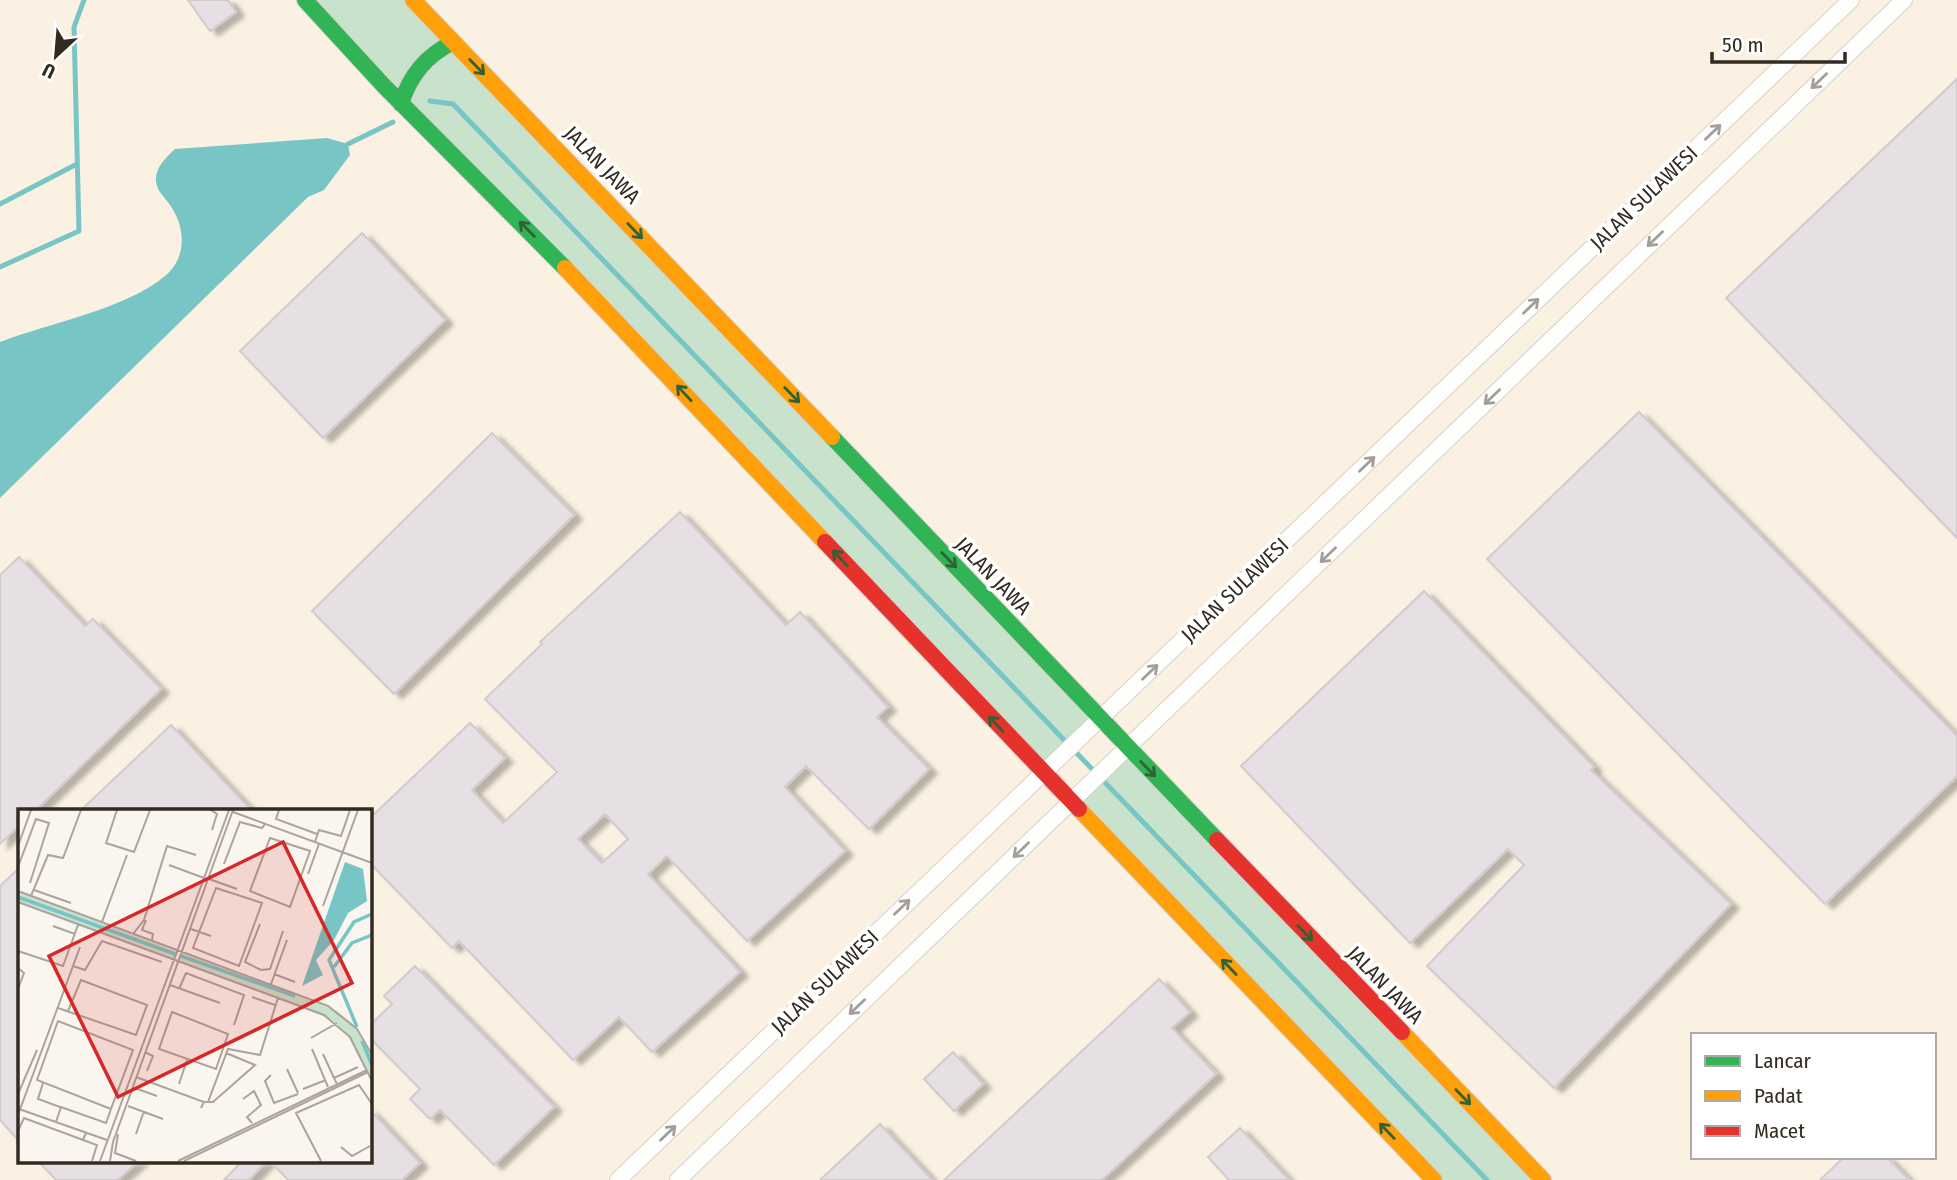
<svg xmlns="http://www.w3.org/2000/svg" width="1957" height="1180" font-family="'Fira Sans Condensed',sans-serif">
  <style>
    .built { fill: #fbf1e2; fill-rule: evenodd }
    .green { fill: #c8e2cc }
    .water { fill: #78c5c5 }
    .lines { fill: none; stroke-linecap: round; stroke-linejoin: round }
    .stream { stroke: #78c5c5; stroke-width: 5 }
    .building { fill: #e6e0e4; stroke: #d1cbce; stroke-width: 2; fill-rule: evenodd; filter: url(#shadow) }
    .street-casing { stroke: #d6d0c8; stroke-width: 18 }
    .fast-casing { stroke: #d6d0c8; stroke-width: 18 }
    .slow-casing { stroke: #d6d0c8; stroke-width: 18 }
    .jam-casing { stroke: #d6d0c8; stroke-width: 18 }
    .street { stroke: #fefefd; stroke-width: 16 }
    .fast { stroke: #30b455; stroke-width: 16 }
    .slow { stroke: #ff9f0a; stroke-width: 16 }
    .jam { stroke: #e5322d; stroke-width: 16 }
    .oneway { stroke: #316235 }
    .oneway2 { stroke: #a29f9a }
    .labels { text-anchor: middle; stroke-width: 7; stroke-linejoin: round; paint-order: stroke }
    .street-label { font-size: 21px; fill: #322b20; stroke: #fff }
    .inset-river { fill: none; stroke: #78c5c5; stroke-width: 3.5 }
    .inset-road { fill: none; stroke: #aaa49c; stroke-width: 2 }
    .view { fill: #d62828; fill-opacity: 0.15; stroke: #d62828; stroke-width: 3.5 }
    .inset-edge { fill: none; stroke: #322b20; stroke-width: 3.5 }
  </style>
  <defs>
    <filter id="shadow"><feDropShadow dx="8" dy="4.5" stdDeviation="2" flood-color="#0004"/></filter>
  </defs>
  <rect width="100%" height="100%" fill="#faf5ef"/>
  <path class="built" d="M0,0h1957v1180h-1957zM19,811h350v350h-350zM1693,1035h241v122h-241z"/>
  <path class="green" d="M307,0h106l688,719 -58,55z
    M1127,748l416,432h-109l-363,-378z"/>
  <path class="water" d="M327,138l21,6 2,11 -26,35 -16,7 -308,301v-156c49,-19 126,-33 165,-66 21,-17 21,-46 7,-68 -4,-7 -13,-15 -15,-22 -5,-15 8,-28 18,-37z"/>
  <g class="lines">
    <path class="stream" d="M430,101l23,3 1034,1076
      M348,144l45,-22
      M0,204l77,-40
      M0,267l79,-36 -5,-204 10,-27"/>
  </g>
  <path class="building" d="M188,0h40l8,12 -26,19z
    M1957,79v459l-231,-240z
    M362,233l83,87 -122,118 -83,-87z
    M1639,412l318,324v40l-132,128 -338,-345z
    M492,433l82,82 -180,179 -82,-83z
    M680,512l106,113 14,-13 88,95 -11,10 52,52 -60,60 -63,-63 -21,21 60,64 -98,90 -80,-85 -19,18 92,98 -88,80 -33,-35 -46,43 -114,-119 -7,7 -83,-86v-43l101,-96 35,35 -33,32 31,33 54,-51 -72,-73 57,-55 -2,-2zM605,814l23,25 -26,24 -24,-24z
    M19,557l66,69 8,-7 68,70 -126,122h-16v15l-19,18v-269z
    M1424,591l170,176 -3,3 140,134 -177,184 -127,-122 97,-101 -16,-16 -98,94 -169,-177z
    M171,725l81,86h-172z
    M19,868v273l-19,-21v-234z
    M415,966l139,141 -60,58 -54,-55 -10,9 -20,-20 10,-10 -51,-52v-11l23,-22 -8,-8z
    M1159,979l31,33 -18,16 44,46 -114,106h-158z
    M953,1052l30,32 -29,27 -30,-32z
    M369,1109l51,54 -18,17h-114l-18,-19h99z
    M880,1124l52,56h-112z
    M1240,1128l49,52h-60l-21,-23z
    M1844,1157h43l22,23h-89z
    M38,1161h101l-21,19h-62z
    M242,1161h25l-18,19h-25z"/>
  <g class="lines">
    <defs>
      <path id="street" d="M618,1180l1233,-1180
        M678,1180l1226,-1180"/>
      <path id="fast" d="M305,0l79,86 181,182
        M401,104c9,-29 25,-48 52,-62
        M832,437l385,403"/>
      <path id="slow" d="M413,0l419,437
        M565,268l260,274
        M1079,809l355,371
        M1402,1032l141,148"/>
      <path id="jam" d="M825,542l254,267
        M1217,840l185,192"/>
    </defs>
    <use href="#street" class="street-casing"/>
    <use href="#fast" class="fast-casing"/>
    <use href="#slow" class="slow-casing"/>
    <use href="#jam" class="jam-casing"/>
    <use href="#street" class="street"/>
    <use href="#fast" class="fast"/>
    <use href="#slow" class="slow"/>
    <use href="#jam" class="jam"/>
  </g>
  <defs><path id="oneway-shaft" d="M-6 0H5M1.5-3L5.5 0L1.5 3" fill="none" stroke-width="1.6" stroke-linecap="round" stroke-linejoin="round" transform="scale(1.75)"/></defs>
  <g class="oneway">
    <use href="#oneway-shaft" transform="translate(477 67) rotate(46)"/>
    <use href="#oneway-shaft" transform="translate(527 229) rotate(-135)"/>
    <use href="#oneway-shaft" transform="translate(635 231) rotate(46)"/>
    <use href="#oneway-shaft" transform="translate(684 393) rotate(-133)"/>
    <use href="#oneway-shaft" transform="translate(792 395) rotate(46)"/>
    <use href="#oneway-shaft" transform="translate(840 558) rotate(-133)"/>
    <use href="#oneway-shaft" transform="translate(949 560) rotate(46)"/>
    <use href="#oneway-shaft" transform="translate(996 724) rotate(-133)"/>
    <use href="#oneway-shaft" transform="translate(1148 769) rotate(46)"/>
    <use href="#oneway-shaft" transform="translate(1305 933) rotate(46)"/>
    <use href="#oneway-shaft" transform="translate(1229 967) rotate(-134)"/>
    <use href="#oneway-shaft" transform="translate(1463 1097) rotate(46)"/>
    <use href="#oneway-shaft" transform="translate(1387 1131) rotate(-134)"/>
  </g>
  <g class="oneway2">
    <use href="#oneway-shaft" transform="translate(1819 81) rotate(136)"/>
    <use href="#oneway-shaft" transform="translate(1713 132) rotate(-44)"/>
    <use href="#oneway-shaft" transform="translate(1655 239) rotate(136)"/>
    <use href="#oneway-shaft" transform="translate(1531 306) rotate(-44)"/>
    <use href="#oneway-shaft" transform="translate(1492 397) rotate(136)"/>
    <use href="#oneway-shaft" transform="translate(1367 464) rotate(-44)"/>
    <use href="#oneway-shaft" transform="translate(1328 555) rotate(136)"/>
    <use href="#oneway-shaft" transform="translate(1150 672) rotate(-44)"/>
    <use href="#oneway-shaft" transform="translate(1021 850) rotate(136)"/>
    <use href="#oneway-shaft" transform="translate(902 907) rotate(-44)"/>
    <use href="#oneway-shaft" transform="translate(857 1007) rotate(136)"/>
    <use href="#oneway-shaft" transform="translate(668 1133) rotate(-44)"/>
  </g>
  <g class="labels">
    <g class="street-label">
      <text transform="translate(602 165) rotate(46)" y="7">JALAN JAWA</text>
      <text transform="translate(1644 198) rotate(-44)" y="7">JALAN SULAWESI</text>
      <text transform="translate(993 576) rotate(46)" y="7">JALAN JAWA</text>
      <text transform="translate(1235 590) rotate(-44)" y="7">JALAN SULAWESI</text>
      <text transform="translate(825 982) rotate(-44)" y="7">JALAN SULAWESI</text>
      <text transform="translate(1385 985) rotate(46)" y="7">JALAN JAWA</text>
    </g>
  </g>
  <g transform="translate(18 809)">
    <rect width="354" height="354" fill="#faf5ef"/>
    <path d="M0,82l159,59 -3,9 -156,-57zM164,142l155,60 15,12 19,32v26l-25,-49 -15,-13 -152,-58z" fill="#c8e2cc"/>
    <path d="M327,53l18,7 4,32 -19,12 -14,27 -18,20 7,15 -21,11z" fill="#78c5c5"/>
    <path class="inset-river" d="M0,88l157,57M163,147l114,40M316,158l18,-24 20,-8M339,218l-28,-67 25,-38 18,-8M344,232l10,24"/>
    <path class="inset-road" d="M99,1l-11,33 28,9 16,-42M193,1l6,4 -5,16M261,1l-3,9 41,15M215,3l139,51M252,29l40,13 -20,56 -40,-16zM297,33l4,-12 22,6 9,-26M0,37l13,-36M206,55l16,-42 22,6 3,-4M151,56l35,13M0,58l18,-48 13,4 -19,60M290,65l11,-30M191,70l28,10M198,79l46,15 -23,63 -46,-18zM16,81l37,13M0,82l310,115 29,23 15,26M13,87l17,-41 15,3 18,-48M0,93l306,113 26,22 22,44M305,97l35,-96M128,111l-4,10 11,4 -1,6M84,113l25,-67M242,115l-15,38 16,8 9,-1 13,-38M35,117l22,8M173,120l20,7M115,125l11,-14 23,-74 29,9M0,142l45,15 15,-41M55,157l12,4 17,-29 60,21M0,159l6,5 -6,16M256,165l21,8M253,175l16,-44M152,176l50,18M161,180l7,-16 58,22 -10,30M234,188l23,8M40,199l78,27 11,-30 -66,-25 -13,31M154,203l56,22 -12,35 -57,-20zM293,229l26,-15M294,240l16,38M127,243l8,4 -6,15M305,245l11,24M269,260l11,24M253,266l-6,6 9,22 24,-9M118,268l68,25 -3,6M25,274l-5,16 22,8M161,275l8,-24M319,275l-3,-6 24,-11M114,278l25,9M285,280l23,-9M0,285l19,-44M225,290l11,-8 7,14 -14,12 5,6M186,293h9l42,-37 -29,-12M190,293l20,-53 32,6 18,-57M110,297l35,13M1,300l88,31M0,306l62,-168M38,313l5,-15 45,16 5,-14 22,-59 -75,-29 -21,59 74,29M0,322l6,-13 59,22 3,-7M100,325l-3,19 21,8M118,325l8,-23M65,331l14,5 -5,16M323,338l11,9 18,-10M82,352l129,-351M92,352l3,-19 120,-332M160,352l189,-91M166,352l184,-89M303,352l-25,-48 63,-28 13,19"/>
    <path class="view" d="M265,33l69,141 -234,114 -69,-141z"/>
    <rect width="354" height="354" class="inset-edge"/>
  </g>
  <rect x="1691" y="1033" width="245" height="126" fill="#ffffff" stroke="#adaaa6" stroke-width="2"/>
  <rect x="1705" y="1056" width="35" height="10" fill="#30b455" stroke="#adaaa6" stroke-width="2"/>
  <text x="1754" y="1068" font-size="21" fill="#322b20">Lancar</text>
  <rect x="1705" y="1091" width="35" height="10" fill="#ff9f0a" stroke="#adaaa6" stroke-width="2"/>
  <text x="1754" y="1103" font-size="21" fill="#322b20">Padat</text>
  <rect x="1705" y="1126" width="35" height="10" fill="#e5322d" stroke="#adaaa6" stroke-width="2"/>
  <text x="1754" y="1138" font-size="21" fill="#322b20">Macet</text>
  <g transform="translate(56 56) rotate(206)" stroke="#ffffff" stroke-width="5" paint-order="stroke">
  <path d="M0-5L12 26L0 18L-12 26Z" fill="#322b20"/>
  <text y="-10" font-size="19" font-weight="bold" text-anchor="middle" fill="#322b20">U</text>
  </g>
  <path d="M1712 52v10h133v-10" fill="none" stroke="#322b20" stroke-width="3.5"/>
  <text x="1722" y="52" font-size="21" fill="#322b20" stroke="#ffffff" stroke-width="5" paint-order="stroke">50 m</text>
</svg>
